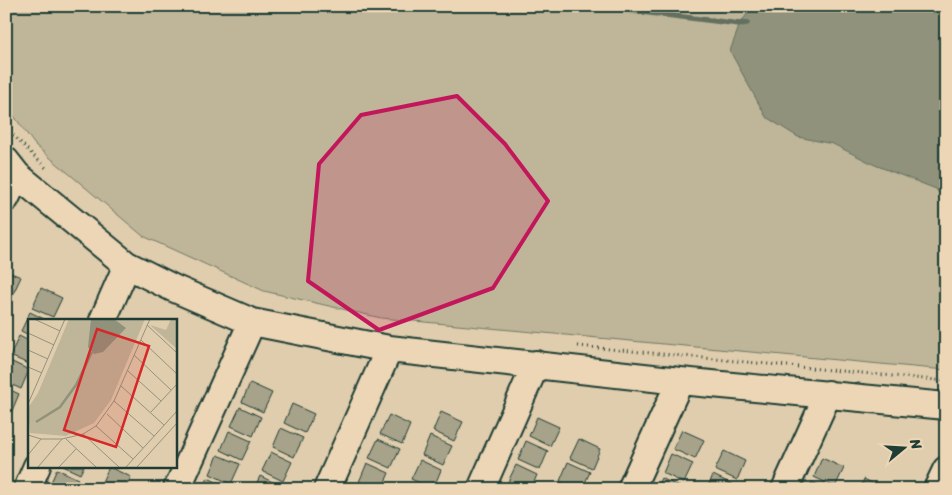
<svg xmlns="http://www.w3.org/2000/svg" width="952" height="495" font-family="Sriracha,sans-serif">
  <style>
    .green { fill: #bfb599; stroke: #6f7966 }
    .water { fill: #90927b; stroke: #63705f }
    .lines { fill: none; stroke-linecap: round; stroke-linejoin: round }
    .stream { stroke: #63705f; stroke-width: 5.5 }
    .building { fill: #a7a28a; stroke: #1f3d34 }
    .minor-casing { stroke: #1f3d34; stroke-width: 30 }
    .path { stroke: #1f3d34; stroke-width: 3; stroke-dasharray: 1 4; stroke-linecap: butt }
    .minor { stroke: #ecd6b5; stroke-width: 26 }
    .marked { fill: #c2185b; fill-opacity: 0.2; stroke: #c2185b; stroke-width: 4; stroke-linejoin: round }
    .inset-river { fill: none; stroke: #90927b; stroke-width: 2.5 }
    .inset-road { fill: none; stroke: #93937d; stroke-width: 1 }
    .view { fill: #d62828; fill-opacity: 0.15; stroke: #d62828; stroke-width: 2.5 }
    .inset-edge { fill: none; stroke: #1f3d34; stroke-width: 2.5 }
  </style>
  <rect width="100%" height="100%" fill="#e0cdad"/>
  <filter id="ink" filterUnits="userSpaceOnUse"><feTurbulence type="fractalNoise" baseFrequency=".02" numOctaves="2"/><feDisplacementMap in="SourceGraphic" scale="10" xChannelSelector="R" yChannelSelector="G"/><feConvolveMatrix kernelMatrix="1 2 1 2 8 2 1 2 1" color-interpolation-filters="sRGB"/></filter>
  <g filter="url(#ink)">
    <path class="green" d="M6,6h940v364l-565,-52 -117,-27 -121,-55 -108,-91 -29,-40z"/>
    <path class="water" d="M753,6h193v197l-10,-14 -61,-24 -42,-21 -35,-7 -32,-20 -36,-66 10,-27z"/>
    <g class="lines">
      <path class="stream" d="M593,6l147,18 7,-1"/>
    </g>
    <path class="building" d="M6,271l15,6 -9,19 -6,-2z
      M41,288l21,10 -9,19 -21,-9z
      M30,312l16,8h-17v15l-8,-4z
      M19,336l10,5v23l-19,-8z
      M8,360l21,10 -8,19 -15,-7v-17z
      M250,383l22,10 -9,19 -21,-10z
      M6,388l13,6 -8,19 -5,-2z
      M292,404l22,10 -9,19 -21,-10z
      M240,407l21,10 -8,19 -22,-10z
      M441,412l22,10 -9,19 -21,-10z
      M389,415l21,10 -8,19 -22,-10z
      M537,417l22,10 -9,19 -21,-10z
      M281,428l22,10 -9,19 -21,-10z
      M682,430l22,10 -9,19 -22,-10z
      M229,431l22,10 -9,19 -21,-10z
      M430,436l22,10 -9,19 -21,-10z
      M378,439l22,10 -9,19 -22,-10z
      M579,439l21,10 -8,19 -22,-10z
      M526,441l22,10 -8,19 -22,-10z
      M724,451l21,10 -8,19 -22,-10z
      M271,452l21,10 -9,19 -21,-10z
      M671,454l22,10 -9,19 -21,-10z
      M218,455l22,9 -9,20 -21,-10z
      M822,458l22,10 -9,19 -21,-10z
      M420,460l21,10 -8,19 -22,-10z
      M568,462l22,10 -8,17h-7l-15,-8z
      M367,463l22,10 -7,16h-8l-15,-7z
      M516,465l21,10 -6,14h-14l-10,-5z
      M63,466h21l-4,8z
      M109,467l22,10 -6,12h-18l-7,-3z
      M57,469l21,10 -4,10h-26z
      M713,475l21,10 -1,4h-26z
      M260,476l21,10 -1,3h-26z
      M208,478l21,10v1h-26z
      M661,478l21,10v1h-26z
      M864,479l20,10h-24z
      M812,482l14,7h-17z"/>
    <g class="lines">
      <defs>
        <path id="minor" d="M6,161l11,14 110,90 46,23 79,34 137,27 291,32 266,25
          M6,198l11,-23
          M103,320l24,-55
          M27,489l10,-23
          M177,489l75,-167
          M327,489l62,-140
          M481,489l55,-125
          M631,489l49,-108
          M785,489l43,-95
          M937,489l9,-19"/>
      </defs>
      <use href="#minor" class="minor-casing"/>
      <path class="path" d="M6,128l41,41
        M578,346l368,35"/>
      <use href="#minor" class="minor"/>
    </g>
  </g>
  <path class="marked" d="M457,96l48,48 43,57 -55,87 -114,42 -71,-49 11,-117 42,-49z"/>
  <g transform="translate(28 319)">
    <rect width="149" height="149" fill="#e0cdad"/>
    <path d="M41,0h76l-34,81 -17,23 -28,13 -36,-3 -2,-25 10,-15zM143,0h6v30l-27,-24 16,5z" fill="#bfb599"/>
    <path d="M63,0h23l12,9 -23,24 -9,2 -6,-7z" fill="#90927b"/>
    <path class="inset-river" d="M8,103l24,-15 16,-22 16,-33"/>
    <path class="inset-road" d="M6,0l26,12M119,6l30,28M0,14l26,12M113,21l36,34M0,31l20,9M106,36l37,35M0,48l14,6M100,52l33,30M93,67l43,39M86,82l40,35M0,85l37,-85M123,93l26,-28M79,95l36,34M68,107l37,33M55,115l36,33M0,116l13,4h21l21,-5 13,-8 18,-25 36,-82M38,120l30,28M0,136l13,-16M10,148l24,-28M31,148l17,-18M98,148l51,-56M109,148l40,-44"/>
    <path class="view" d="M69,10l52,17 -33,101 -52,-17z"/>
    <rect width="149" height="149" class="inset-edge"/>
  </g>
  <rect width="952" height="495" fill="none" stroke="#ecd6b5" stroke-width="25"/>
  <rect x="12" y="12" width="927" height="470" fill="none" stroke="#1f3d34" stroke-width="2" filter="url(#ink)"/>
  <g transform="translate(904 448) rotate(72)" stroke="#ecd6b5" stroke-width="4" paint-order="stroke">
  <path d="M0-4L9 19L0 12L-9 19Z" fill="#1f3d34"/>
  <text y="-8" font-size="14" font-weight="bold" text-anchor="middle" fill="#1f3d34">N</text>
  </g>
</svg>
